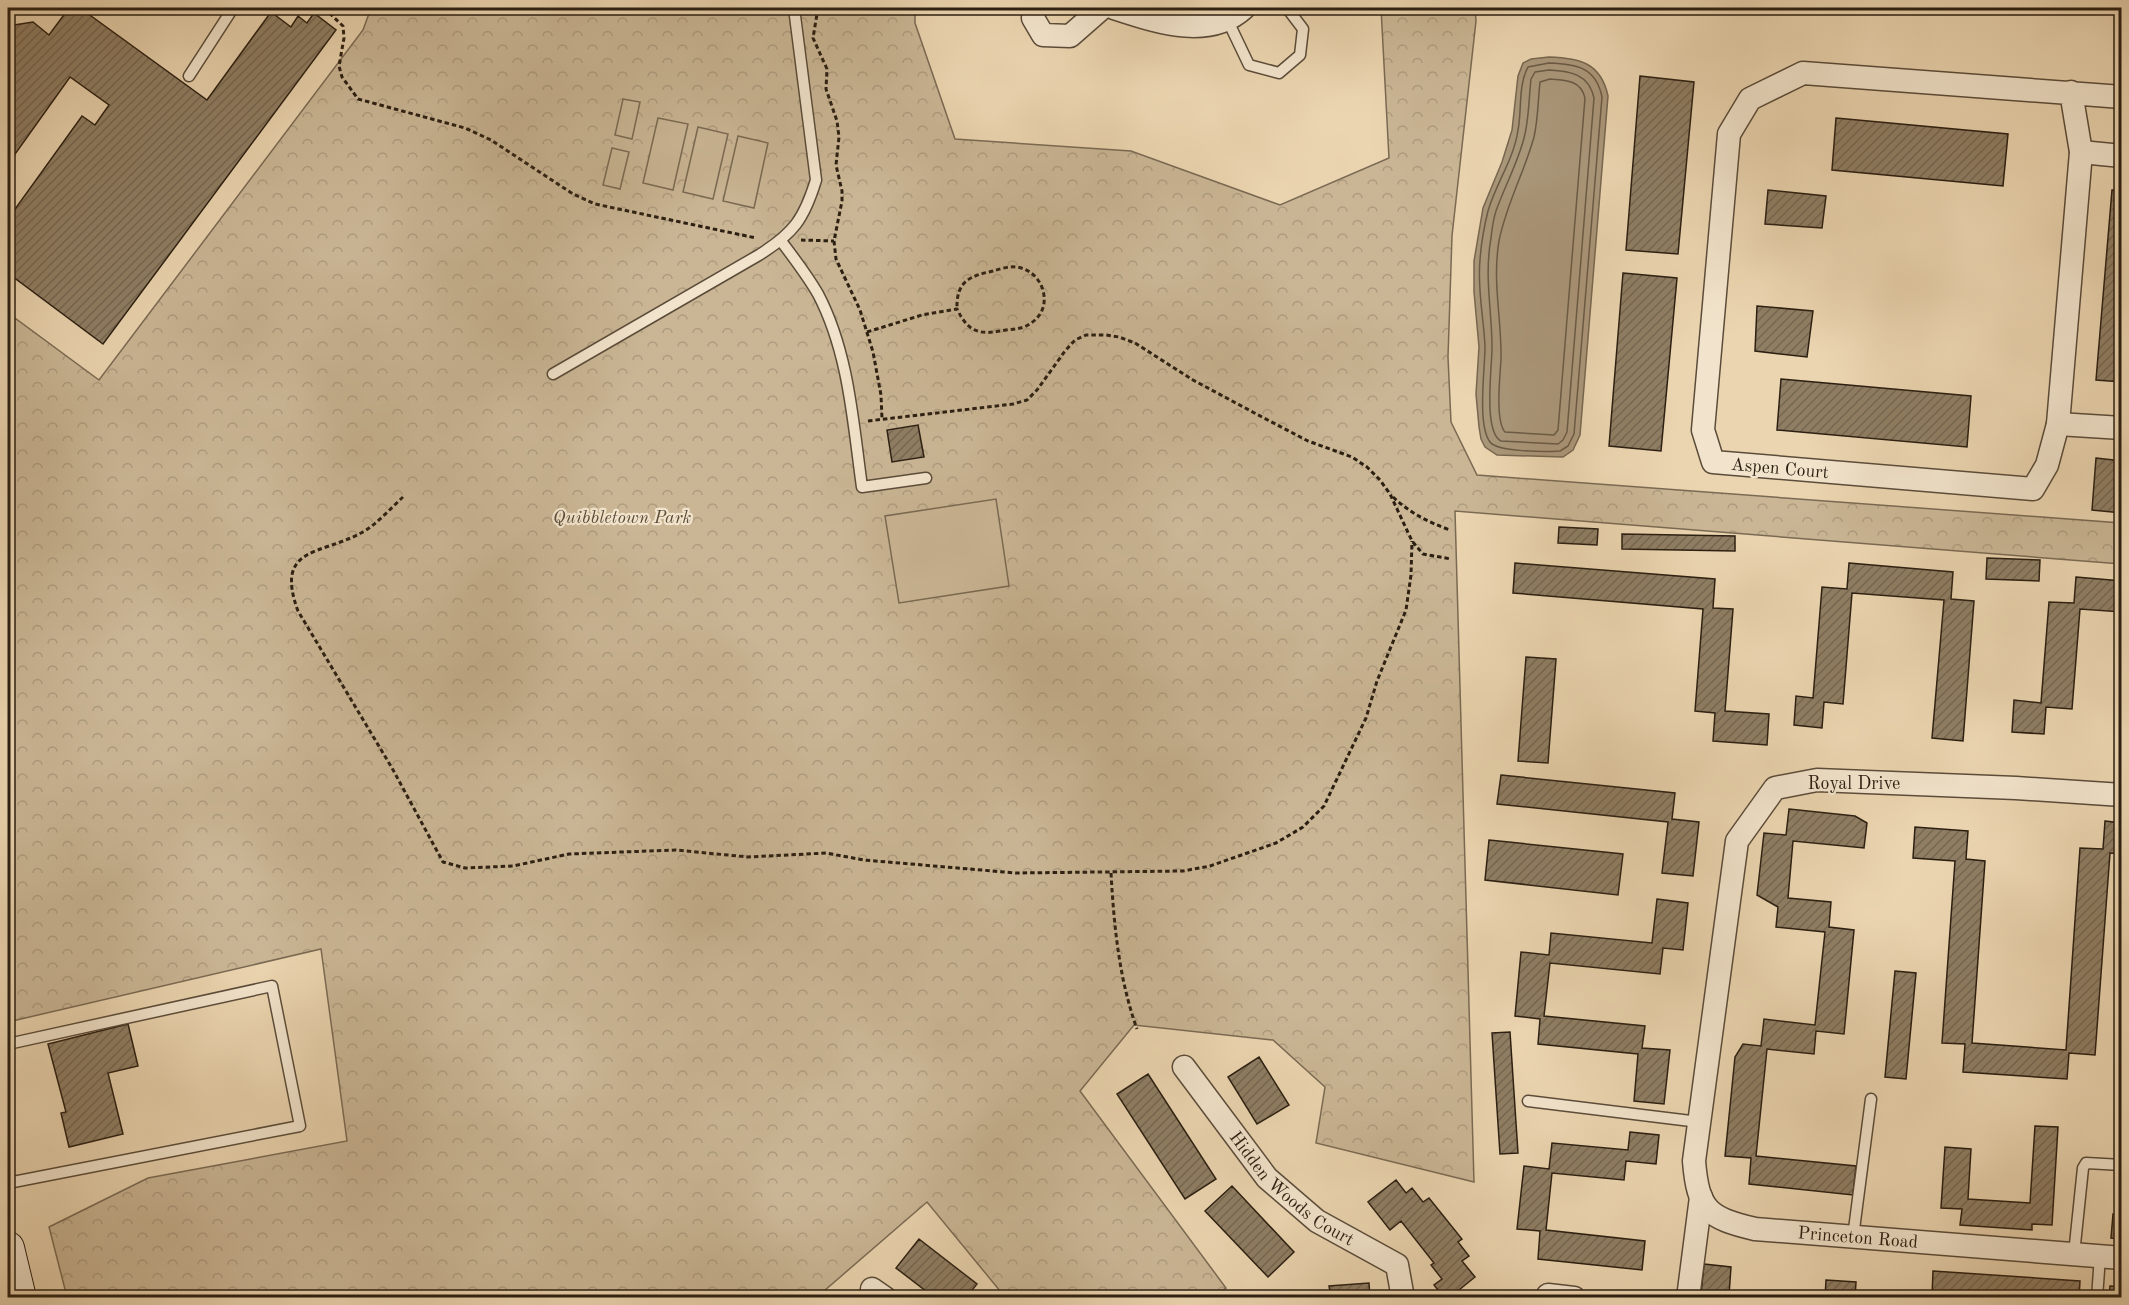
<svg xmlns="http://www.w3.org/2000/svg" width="2129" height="1305" font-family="'Old Standard TT',serif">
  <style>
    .forest { fill: url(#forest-crowns); stroke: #7a6a54; stroke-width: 1.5 }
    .pitch { fill: #cab695; stroke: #7a6a54; stroke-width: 1.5 }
    .water { fill: #aa977a; stroke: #776750; stroke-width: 1.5 }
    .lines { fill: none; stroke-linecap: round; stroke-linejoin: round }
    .shore { stroke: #6a5b46; stroke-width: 1.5 }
    .building { fill: url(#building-hatch); stroke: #2b1f12; stroke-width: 1.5 }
    .service-casing { stroke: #5b4c3a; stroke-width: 13 }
    .minor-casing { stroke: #5b4c3a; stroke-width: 25 }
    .secondary-casing { stroke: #2b1f12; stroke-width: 34 }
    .path { stroke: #2b1f12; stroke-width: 3; stroke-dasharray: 4.5 3; stroke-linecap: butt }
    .service { stroke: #f2e4cc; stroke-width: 10 }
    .minor { stroke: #f2e4cc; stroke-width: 22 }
    .secondary { stroke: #f2e4cc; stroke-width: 32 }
    .labels { text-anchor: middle; stroke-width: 4.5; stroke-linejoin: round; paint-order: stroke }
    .street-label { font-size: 18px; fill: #2b1f12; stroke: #f2e4cc }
    .park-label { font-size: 18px; font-style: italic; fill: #5b4c39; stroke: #f2e4cc }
  </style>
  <defs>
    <pattern id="forest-crowns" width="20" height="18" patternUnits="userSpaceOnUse" patternTransform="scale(1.5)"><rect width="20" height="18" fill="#cab695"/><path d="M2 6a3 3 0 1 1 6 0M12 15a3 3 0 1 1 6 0" fill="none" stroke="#ae9c7f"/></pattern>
    <pattern id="building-hatch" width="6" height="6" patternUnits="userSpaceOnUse" patternTransform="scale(1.5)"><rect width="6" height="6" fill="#8f7e64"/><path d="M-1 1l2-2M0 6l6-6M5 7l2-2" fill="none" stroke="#756751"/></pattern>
  </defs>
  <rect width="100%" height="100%" fill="#ebd5b0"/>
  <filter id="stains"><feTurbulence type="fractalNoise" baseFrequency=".00333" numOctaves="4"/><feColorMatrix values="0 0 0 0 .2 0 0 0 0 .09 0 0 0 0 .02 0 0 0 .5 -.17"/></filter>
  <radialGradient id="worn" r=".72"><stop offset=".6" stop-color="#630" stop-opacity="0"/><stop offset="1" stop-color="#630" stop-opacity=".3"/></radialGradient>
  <path class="forest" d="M371,8h544v15l40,116 176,12 149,54 109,-47 -8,-150h94l1,13 -24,215 -4,121 3,65 26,53 644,48v41l-666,-53 19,671 -158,-39 9,-56 -52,-47 -139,-15 -54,66 146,197 -13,9h-208l-78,-95 -110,95h-750l-18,-70 99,-49 199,-37 -26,-192 -313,73v-709l91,67 264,-350z"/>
  <path class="pitch" d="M623,99l17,3 -8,37 -17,-4z
    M658,118l30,6 -15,66 -30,-7z
    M698,127l30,7 -15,65 -30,-7z
    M738,136l30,7 -14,65 -31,-7z
    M612,148l17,4 -9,37 -17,-4z
    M996,499l13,87 -110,17 -14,-87z"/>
  <path class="water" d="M1549,57c31,1 52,6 59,39l-28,339 -7,15 -10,7 -66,-2 -12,-8 -4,-8 -2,-12 -3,-33 3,-47 -5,-55v-31l9,-53 19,-46 10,-32 6,-54 5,-13 8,-4z"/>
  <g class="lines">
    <path class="shore" d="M1549,63c27,1 47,4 53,34l-28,337 -6,12 -8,5c-14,1 -63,1 -70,-9 -13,-17 -5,-73 -5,-95 -1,-29 -8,-57 -5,-87 1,-16 4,-33 8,-49 8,-28 26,-52 30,-81 4,-20 0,-45 10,-63z
      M1549,70c21,1 40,4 45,28l-27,334 -4,8 -5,4 -57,-3c-18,-9 -9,-74 -9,-93 0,-39 -8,-70 -1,-110 1,-9 2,-18 5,-27 9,-26 23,-50 29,-77 4,-18 4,-37 6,-55l4,-7z
      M1550,79c15,1 31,1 35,19l-27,332 -4,5 -49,-3c-10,-11 -5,-56 -4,-72 1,-40 -9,-78 -2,-119 7,-36 25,-68 35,-104 4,-17 4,-37 6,-55z"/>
  </g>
  <path class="building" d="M69,8h11l127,92 64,-88 20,15 7,-11 9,7 7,-10 22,17 -233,314 -95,-71v-65l5,4 69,-96 13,9 14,-20 -39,-28 -62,87v-138l25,-4 16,13z
    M1640,76l54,6 -16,172 -52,-4z
    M1836,118l172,16 -5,52 -171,-16z
    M1768,190l58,6 -4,32 -57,-4z
    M2112,190l10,1v191l-26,-2z
    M1623,273l54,5 -16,173 -52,-5z
    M1757,306l56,5 -6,46 -52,-6z
    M1781,379l190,17 -4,51 -190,-17z
    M918,425l6,32 -32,5 -5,-32z
    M2096,458l26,3v52l-30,-3z
    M1559,527l39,2 -1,16 -39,-2z
    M1622,534l113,2v15l-113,-2z
    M1987,558l53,2 -1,21 -53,-2z
    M1515,563l200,16 -2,29 20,1 -8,102 44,3 -2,31 -54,-4 2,-28 -20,-2 8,-102 -190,-16z
    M1849,563l104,9 -2,27 23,2 -11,140 -31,-3 12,-138 -92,-7 -9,111 -19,-2 -2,26 -28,-3 2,-29 17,2 9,-111 25,2z
    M2076,577l46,4v31l-42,-3 -8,100 -26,-2 -2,27 -32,-2 2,-32 27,3 8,-101 25,1z
    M1526,657l30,2 -8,104 -30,-2z
    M1501,775l174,18 -3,26 27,3 -6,54 -31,-3 6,-51 -171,-18z
    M1789,809l66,7 12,7 -3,25 -71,-7 -5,57 43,4 -2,25 25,3 -10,104 -28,-3 -2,23 -47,-5 -11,107 100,10 -3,29 -104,-11 2,-26 -26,-2 10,-99 8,-13 18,2 3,-27 51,6 10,-93 -49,-5 2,-20 -21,-12 7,-62 22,2z
    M2105,821l17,2v31l-12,-1 -15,202 -26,-2 -2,26 -104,-7 2,-28 -23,-1 13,-182 -42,-3 2,-31 53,4 -2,28 19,2 -13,182 94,7 14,-202 23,1z
    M1489,840l134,14 -5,41 -133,-15z
    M1657,899l31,4 -5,47 -20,-2 -3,26 -110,-11 -6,53 101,10 -3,22 28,2 -6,54 -30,-3 4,-47 -100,-10 2,-25 -25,-3 6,-64 28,3 2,-22 101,10z
    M1895,971l21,2 -10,106 -21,-2z
    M128,1024l10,42 -30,7 15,61 -54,13 -8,-34 5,-1 -18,-68z
    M1510,1032l8,121 -18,1 -8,-121z
    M1259,1057l30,48 -32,19 -29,-47z
    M1148,1074l68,105 -31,20 -68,-105z
    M2035,1126l23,1 -6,98 -20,-1v6l-72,-5 2,-16 -21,-1 4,-61 26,2 -3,50 62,4z
    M1630,1132l29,3 -3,29 -30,-3 -2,19 -72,-7 -6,57 99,11 -3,29 -104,-11 2,-28 -23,-2 7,-63 25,3 3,-26 76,7z
    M1396,1180l10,13 6,-5 11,14 6,-4 33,41 -4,3 11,14 -7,5 13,16 -26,21h-5l-10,-13 8,-6 -11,-14 3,-2 -33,-42 -11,9 -22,-28z
    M1232,1186l62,66 -26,25 -63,-66z
    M2113,1214l9,1v24l-11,-1z
    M919,1239l58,45 -11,14h-31l-39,-30z
    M1704,1264l27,3 -2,28 20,3h-26l-22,-4z
    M1933,1271l147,10 -1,17 -147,-1z
    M1826,1280l30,2 -1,16h-30z
    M1369,1283l1,15h-143v-3l33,-2 1,4 69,-5 -1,-6z
    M2110,1286l12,1v11h-13z"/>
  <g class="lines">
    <defs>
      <path id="service" d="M1227,19l22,46 30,8 21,-18 3,-26 -16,-21
        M189,76l44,-68
        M781,241c13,17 26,34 37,53 31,59 35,129 44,193l64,-9
        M553,374l206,-119c35,-22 45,-36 57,-75l-22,-172
        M8,1044l264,-58 28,140 -292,57
        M1528,1101l171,21
        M1853,1237l18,-138
        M2074,1254l9,-86 3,-5 36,2
        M2097,1298l3,-42"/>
      <g id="minor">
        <path d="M1035,8l-2,10 10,17 27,1 32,-28"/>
        <path d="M1114,8c41,13 94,33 130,0"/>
        <path d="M2071,92l10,60 -23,272 -11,41 -14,24 -320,-27 -10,-32 26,-296 21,-35 53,-26 319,24"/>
        <path d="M2081,152l41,4"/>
        <path d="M2058,424l64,4"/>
        <path id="s1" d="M2122,795l-106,-7 -199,-8 -42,8 -38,53 -43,320c4,49 14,57 61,68l367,29"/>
        <path id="s2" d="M1184,1067l83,111 50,43 80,44 6,33"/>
        <path d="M872,1289l13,9"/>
        <path d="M1548,1295l26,3"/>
        <path d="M1688,1298l13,-101"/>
      </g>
      <path id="secondary" d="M8,1248l12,50"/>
    </defs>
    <use href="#service" class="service-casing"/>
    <use href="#minor" class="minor-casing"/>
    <use href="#secondary" class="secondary-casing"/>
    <path class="path" d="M324,8l19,18 1,12 -5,28 3,11 16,22 107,29 26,12 82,54 22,10 161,34
      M818,8l-5,30 14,31 -1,20 11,32 2,16 -3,28 6,26v10l-8,40 2,18 24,51 13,42 8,43 1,24
      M801,240l33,1
      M867,332l55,-17 35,-6c12,25 24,26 49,21 8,-1 16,-1 22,-5 9,-5 15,-13 16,-22 2,-17 -10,-34 -28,-36 -7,-1 -16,2 -23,4 -23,5 -37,10 -36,38
      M868,421l145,-17 14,-4 10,-10 28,-39 10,-11 11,-5h20l13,2 16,6 58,37 69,37 46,24 44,16 15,10 13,13 10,14 22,47 11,13 28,5
      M403,497c-12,11 -28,29 -42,36 -40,22 -87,13 -63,78l94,157 51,94 22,6 48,-2 56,-12 107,-4 72,7 78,-4 38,7 152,13 167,-2 27,-5 66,-23 27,-16 21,-21 42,-88 11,-37 29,-71 5,-35 1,-34
      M1393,497c17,16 35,25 57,33
      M1111,873c3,53 8,106 26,156"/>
    <use href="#service" class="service"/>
    <use href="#minor" class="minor"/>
    <use href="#secondary" class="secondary"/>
  </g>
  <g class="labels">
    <g class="street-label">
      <text transform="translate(1780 468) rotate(5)" y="6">Aspen Court</text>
      <text x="1854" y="789">Royal Drive</text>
      <text dy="6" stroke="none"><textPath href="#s2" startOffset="164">Hidden Woods Court</textPath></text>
      <text dy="6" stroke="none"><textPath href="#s1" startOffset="942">Princeton Road</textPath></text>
    </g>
    <g class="park-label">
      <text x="622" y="523">Quibbletown Park</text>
    </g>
  </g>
  <rect width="2129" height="1305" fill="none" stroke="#ebd5b0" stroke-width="30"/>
  <rect x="9" y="9" width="2111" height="1287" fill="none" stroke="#2b1f12" stroke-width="3"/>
  <rect x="15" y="15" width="2099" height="1275" fill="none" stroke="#2b1f12" stroke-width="1.5"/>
  <rect width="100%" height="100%" filter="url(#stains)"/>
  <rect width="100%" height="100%" fill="url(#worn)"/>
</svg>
